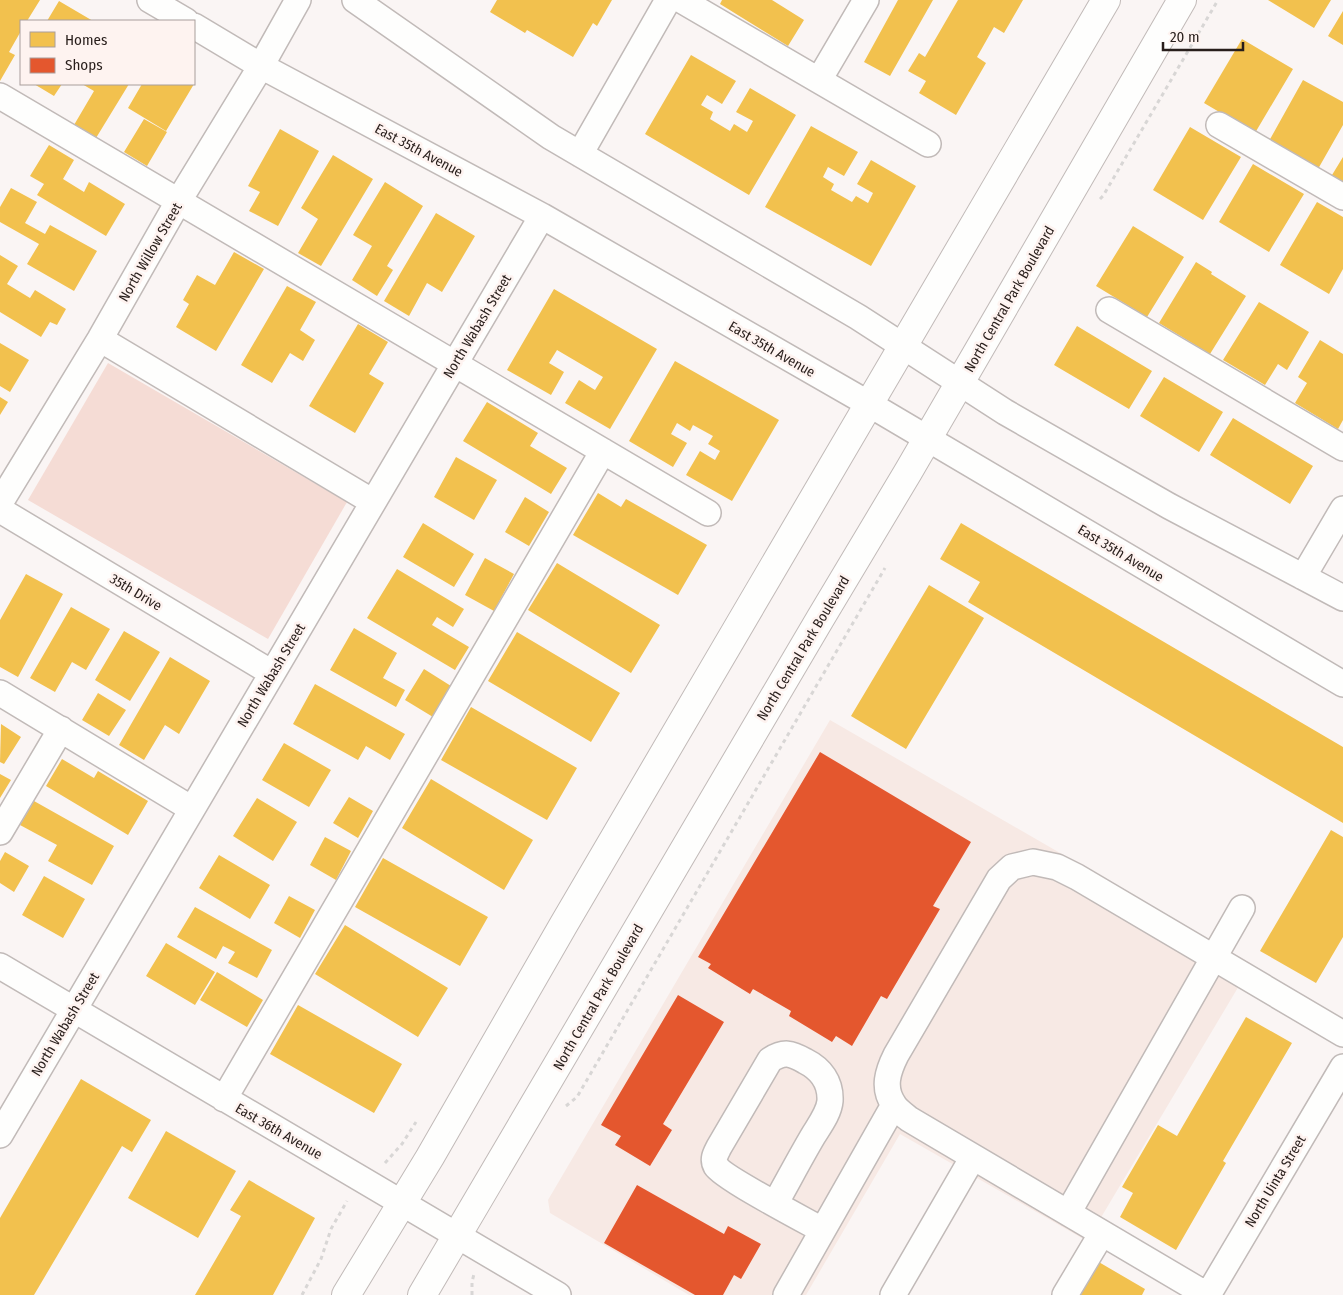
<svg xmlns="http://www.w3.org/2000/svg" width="1343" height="1295" font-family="'Fira Sans Condensed',sans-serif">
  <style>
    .built { fill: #f7e9e4 }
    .green { fill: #f5dcd5 }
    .homes { fill: #f2c14e }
    .shops { fill: #e4572e }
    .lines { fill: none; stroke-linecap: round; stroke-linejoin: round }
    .minor-casing { stroke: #c1bab8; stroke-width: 28 }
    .major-casing { stroke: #c1bab8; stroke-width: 30 }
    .path { stroke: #d8d6d5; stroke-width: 3; stroke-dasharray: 4 4; stroke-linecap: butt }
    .minor { stroke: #fefefd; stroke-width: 25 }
    .major { stroke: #fefefd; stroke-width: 28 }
    .labels { text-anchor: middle; stroke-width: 5; stroke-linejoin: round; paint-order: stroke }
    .street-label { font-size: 14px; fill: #281e1b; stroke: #fef3f0 }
  </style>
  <rect width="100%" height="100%" fill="#faf5f4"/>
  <path class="built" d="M830,720l422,244 -165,277 -187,-107 -94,161h-117l-139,-82 -2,-13z"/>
  <path class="green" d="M108,363l239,139 -79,137 -240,-139z"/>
  <path class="homes" d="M0,0h40l-13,21h-6v10l-12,21 6,3 -15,26z
    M497,0h115l-15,26 -4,-3 -20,34 -46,-27 -2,3 -35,-21z
    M722,0h50l32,20 -16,26 -68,-42z
    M898,0h35l-43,76 -26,-14z
    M958,0h65l-19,33 -10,-6 -17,30 9,6 -30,52 -37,-22 7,-12 -18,-10 11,-18 6,4z
    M1268,0h63l-17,28z
    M59,1l34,20h-46z
    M1343,11v34l-15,-9z
    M1242,39l51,30 -38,64 -51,-30z
    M691,55l45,26 -14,23 -15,-9 -6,10 12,7 -3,7 20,12 4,-7 13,8 6,-11 -17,-9 14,-24 46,27 -47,80 -104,-61z
    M1303,80l40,22v23l-25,44 -49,-28z
    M34,84h28l-8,12z
    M82,84h47l-33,54 -22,-13 20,-34z
    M142,84h52l-28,47 -38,-23z
    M144,119l23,13 -20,34 -23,-14z
    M811,126l47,26 -14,24 -16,-9 -5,10 11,7 -3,6 21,12 4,-6 12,7 5,-10 -16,-9 14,-24 45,26 -45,80 -106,-59z
    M1190,127l51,30 -38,63 -50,-30z
    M280,129l39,22 -41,75 -29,-15 11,-19 -12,-6z
    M49,145l25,15 -11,19 21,13 5,-10 36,22 -19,32 -69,-41 7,-11 -14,-8z
    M333,155l40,24 -52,87 -23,-13 20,-34 -17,-11z
    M1343,157v25l-11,-7z
    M1253,164l51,30 -35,58 -50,-30z
    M385,182l38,24 -36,60 6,4 -16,26 -25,-16 20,-34 -19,-11z
    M11,188l26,14 -12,21 20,11 5,-9 47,26 -23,40 -47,-27 12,-20 -39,-22v-15z
    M1317,202l26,15v52l-14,25 -49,-29z
    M436,213l39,23 -33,56 -15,-9 -18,33 -25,-15z
    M1133,226l51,31 -37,60 -51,-31z
    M234,252l30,17 -48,82 -40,-24 13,-23 -6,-4 14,-25 18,10z
    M0,255l18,11 -11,18 23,14 5,-8 31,19 -9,16 -7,-3 -9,15 -41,-25z
    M1196,262l16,10 -1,2 35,22 -36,58 -51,-31z
    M287,286l29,16 -16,28 15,10 -12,21 -13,-8 -18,30 -31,-18z
    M554,289l103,60 -47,80 -45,-26 14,-23 16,10 8,-13 -46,-27 -8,13 15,9 -13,23 -44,-25z
    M1259,302l50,30 -22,38 -9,-6 -13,21 -42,-25z
    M358,324l30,18 -19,32 15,9 -29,50 -46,-27z
    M1077,326l75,45 -23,38 -75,-44z
    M1320,340l23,14v66l-5,9 -43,-26 12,-20 -9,-6z
    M0,343l29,17 -19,32 -10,-6z
    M675,361l104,59 -47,81 -46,-26 14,-24 15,9 5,-9 -12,-7 5,-8 -20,-11 -3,6 -13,-8 -6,11 16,9 -14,24 -44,-26z
    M1164,377l59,35 -24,40 -59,-36z
    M0,397l8,5 -8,13z
    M487,402l51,31 -8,13 37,22 -16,26 -88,-53z
    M1233,418l80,48 -23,38 -80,-49z
    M456,457l41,23 -23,40 -40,-23z
    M598,493l23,14 5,-8 81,46 -29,50 -105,-60z
    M525,497l24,15 -20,34 -24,-14z
    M423,523l51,31 -20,33 -51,-30z
    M961,523l382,224v76l-375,-221 12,-20 -40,-23z
    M485,558l29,16 -20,37 -29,-16z
    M557,563l103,62 -29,48 -103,-63z
    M397,569l67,40 -11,18 -16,-10 -5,8 37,22 -14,23 -88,-52z
    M26,574l37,20 -45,83 -18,-10v-47z
    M929,585l55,33 -78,131 -55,-33z
    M71,607l39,22 -24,41 -14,-8 -17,30 -25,-14z
    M354,628l43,25 -14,25 22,12 -9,17 -66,-37z
    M124,631l36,21 -30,49 -35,-21z
    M517,632l103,61 -29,49 -103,-61z
    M170,657l40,24 -31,53 -14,-9 -21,35 -25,-15z
    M424,669l27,17 -18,31 -28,-17z
    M315,684l90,50 -15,26 -24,-14 -8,14 -65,-36z
    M98,693l28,17 -17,26 -27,-16z
    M471,707l106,61 -30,52 -106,-60z
    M1,724l20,13 -17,27 -4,-2z
    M284,743l47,27 -22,37 -47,-27z
    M62,759l32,19 4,-7 50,30 -20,34 -82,-49z
    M0,774l11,6 -11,18z
    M431,779l102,61 -29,50 -102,-62z
    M349,797l24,14 -15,27 -25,-15z
    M257,798l40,24 -24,39 -40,-25z
    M34,801l80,45 -22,39 -44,-24 9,-16 -37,-20z
    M1331,830l12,7v100l-27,46 -56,-32z
    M325,837l26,14 -15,29 -26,-15z
    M5,852l24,14 -15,26 -14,-9v-22z
    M219,855l51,30 -20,34 -51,-31z
    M383,858l105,59 -28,49 -105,-59z
    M44,876l41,23 -22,39 -41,-23z
    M289,896l26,14 -15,28 -26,-15z
    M195,907l77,43 -15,28 -29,-15 7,-11 -12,-6 -7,13 -39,-22z
    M345,925l103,63 -30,49 -103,-63z
    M166,943l49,29 -20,33 -49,-29z
    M217,972l46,28 -16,27 -47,-27z
    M298,1005l104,59 -28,49 -104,-59z
    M1246,1017l46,26 -69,118 3,2 -50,87 -56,-33 13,-24 -11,-6 36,-62 19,11z
    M81,1079l70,41 -19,32 -10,-6 -88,149h-34v-77z
    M166,1131l70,40 -38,67 -70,-40z
    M249,1180l66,38 -42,77h-78l46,-79 -11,-6z
    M1097,1261l48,28 -3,6h-65z"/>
  <path class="shops" d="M820,752l151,90 -38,64 7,3 -53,90 -6,-3 -29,50 -16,-10 -4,6 -43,-26 2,-5 -38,-22 -3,5 -42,-26 3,-4 -13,-7z
    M678,995l46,27 -61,102 9,6 -22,36 -35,-21 6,-9 -20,-11z
    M637,1185l87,49 4,-8 33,18 -20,35 -7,-4 -11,20h-28l-91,-52z"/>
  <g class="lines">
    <defs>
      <path id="minor" d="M150,0l36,21
        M355,0l196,137 307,180 147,95 164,94 174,92
        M681,0l247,144
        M194,26l67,40 281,150 327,188 474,280
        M819,80l47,-80
        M0,96l708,417
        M1219,125l124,72
        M580,154l88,-154
        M1109,310l234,138
        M100,339l273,163
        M0,503l100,-164 78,-137 83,-136 37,-66
        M0,510l272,163
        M1303,577l40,-68
        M0,693l192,116
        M0,832l61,-103
        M0,966l558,329
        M224,1099l379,-648
        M0,1135l542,-919
        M775,1204c13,-23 25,-46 38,-68 6,-10 16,-23 17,-35 1,-19 -9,-32 -25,-40 -14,-8 -21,-10 -35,-1l-51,87c-3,6 -7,12 -3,19 6,11 90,55 106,64
        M1068,1213l174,-305
        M786,1295l108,-190
        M893,1295l80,-138
        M1065,1295l37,-62
        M1207,1295l-298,-176c-5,-4 -12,-9 -15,-14 -12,-17 -6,-34 2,-50l103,-176 13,-12 21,-5 24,5 20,10 266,157
        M1208,1295l135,-228"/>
      <path id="major" d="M346,1295l84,-138 134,-233 542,-924
        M422,1295l398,-676 88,-147 274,-472"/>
    </defs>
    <use href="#minor" class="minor-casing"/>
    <use href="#major" class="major-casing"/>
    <path class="path" d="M1100,199l3,-3 115,-196
      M566,1106l11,-9 308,-529
      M385,1163l17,-19 14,-22
      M302,1295l19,-36 10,-30 16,-28
      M472,1295v-13l2,-8"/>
    <use href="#minor" class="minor"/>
    <use href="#major" class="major"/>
  </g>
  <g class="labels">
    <g class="street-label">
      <text transform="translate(419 150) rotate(28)" y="5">East 35th Avenue</text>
      <text transform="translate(150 252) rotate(-60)" y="5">North Willow Street</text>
      <text transform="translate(1009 299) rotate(-60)" y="5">North Central Park Boulevard</text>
      <text transform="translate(477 326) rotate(-59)" y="5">North Wabash Street</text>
      <text transform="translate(772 349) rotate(30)" y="5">East 35th Avenue</text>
      <text transform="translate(1121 553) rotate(31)" y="5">East 35th Avenue</text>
      <text transform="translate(136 592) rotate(31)" y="5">35th Drive</text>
      <text transform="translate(803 648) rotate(-59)" y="5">North Central Park Boulevard</text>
      <text transform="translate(271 675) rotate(-59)" y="5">North Wabash Street</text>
      <text transform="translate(598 997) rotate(-60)" y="5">North Central Park Boulevard</text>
      <text transform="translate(65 1024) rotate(-59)" y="5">North Wabash Street</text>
      <text transform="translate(279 1131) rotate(30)" y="5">East 36th Avenue</text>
      <text transform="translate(1275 1181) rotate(-59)" y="5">North Uinta Street</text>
    </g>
  </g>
  <rect x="20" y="20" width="175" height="65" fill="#fef3f0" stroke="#a89e9b"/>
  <rect x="30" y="32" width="25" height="15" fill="#f2c14e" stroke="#a89e9b"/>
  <text x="65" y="45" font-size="15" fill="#281e1b">Homes</text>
  <rect x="30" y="58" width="25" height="15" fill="#e4572e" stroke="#a89e9b"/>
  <text x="65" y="70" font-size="15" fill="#281e1b">Shops</text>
  <path d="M1163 42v8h80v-8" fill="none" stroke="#281e1b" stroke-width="2.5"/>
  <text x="1170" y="42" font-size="15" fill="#281e1b" stroke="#fef3f0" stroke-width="4" paint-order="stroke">20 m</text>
</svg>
